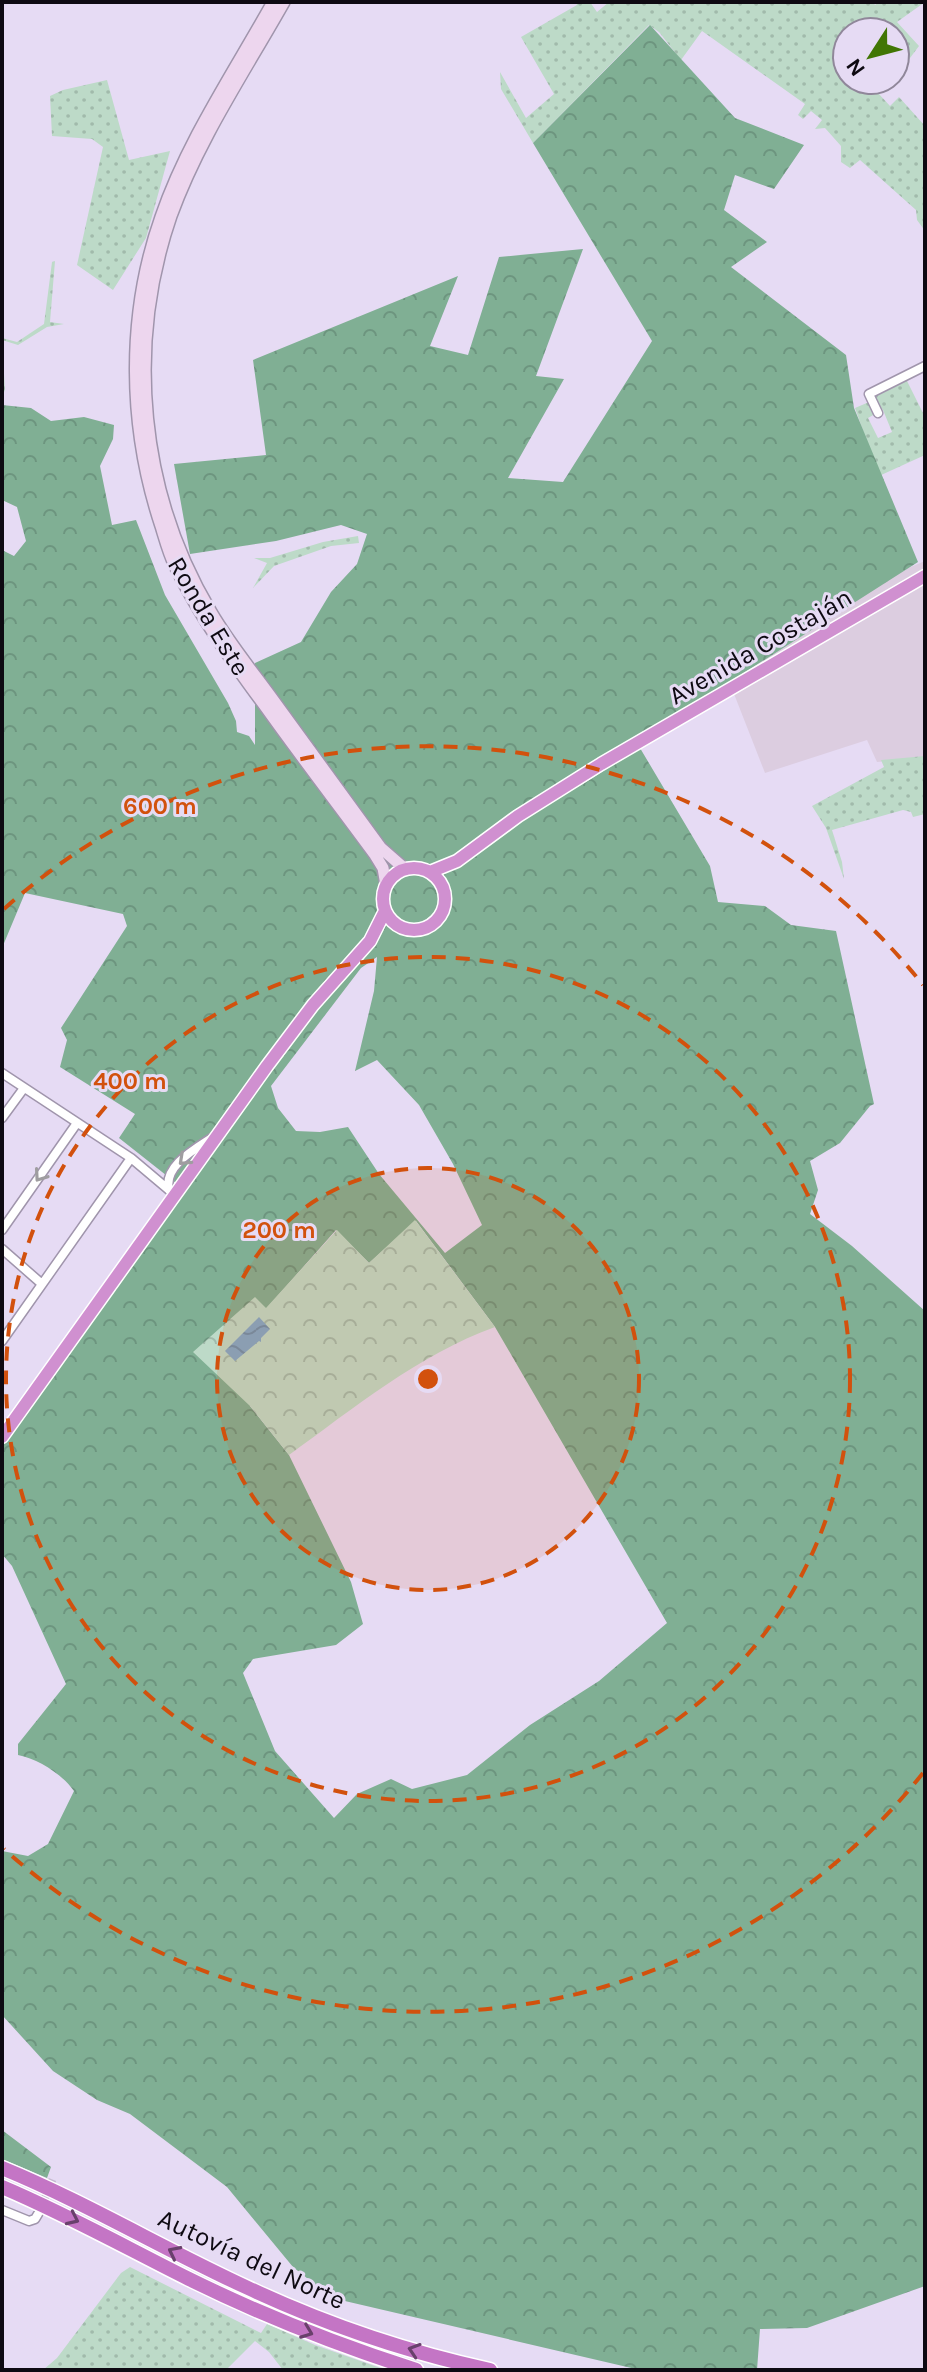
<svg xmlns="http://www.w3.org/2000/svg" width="927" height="2372" font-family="Karla,sans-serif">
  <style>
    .industrial { fill: #dccde0 }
    .grass { fill: url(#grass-dots) }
    .forest { fill: url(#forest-crowns); fill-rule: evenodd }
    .park { fill: url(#park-crowns) }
    .water { fill: url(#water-waves) }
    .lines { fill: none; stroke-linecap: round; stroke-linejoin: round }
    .minor-tunnel { stroke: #c6bcd2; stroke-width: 8; stroke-dasharray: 8 4; stroke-linecap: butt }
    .minor-casing { stroke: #a095ac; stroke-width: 11 }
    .secondary-casing { stroke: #a095ac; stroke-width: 14 }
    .trunk-casing { stroke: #fff; stroke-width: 15 }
    .motorway-casing { stroke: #fff; stroke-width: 17 }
    .minor { stroke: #fff; stroke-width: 8 }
    .secondary { stroke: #edd6ee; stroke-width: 11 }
    .trunk { stroke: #d090d0; stroke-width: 12 }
    .motorway { stroke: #c475c5; stroke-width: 14 }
    .oneway { stroke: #9f9da0 }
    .oneway2 { stroke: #69406c }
    .ring { fill: none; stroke: #d2510d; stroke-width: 4; stroke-dasharray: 14 10 }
    .labels { text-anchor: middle; stroke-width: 6; stroke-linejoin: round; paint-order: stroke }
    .street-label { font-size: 26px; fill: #0e0a12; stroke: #e6dbf4 }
    .centre { fill: #d2510d; stroke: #e6dbf4; stroke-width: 4 }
    .ring-label { font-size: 24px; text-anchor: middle; font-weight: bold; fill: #d2510d; stroke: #e6dbf4; stroke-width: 6; stroke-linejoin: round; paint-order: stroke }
  </style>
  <defs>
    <pattern id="grass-dots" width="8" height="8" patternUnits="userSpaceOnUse" patternTransform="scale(2)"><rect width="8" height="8" fill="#bddac8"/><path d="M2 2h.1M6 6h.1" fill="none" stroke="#a1baab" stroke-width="1.8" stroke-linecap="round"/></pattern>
    <pattern id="forest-crowns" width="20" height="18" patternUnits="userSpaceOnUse" patternTransform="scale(2)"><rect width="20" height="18" fill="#80af94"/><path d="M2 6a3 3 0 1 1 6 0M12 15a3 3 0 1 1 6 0" fill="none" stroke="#6d957f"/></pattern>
    <pattern id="park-crowns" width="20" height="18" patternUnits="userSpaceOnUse" patternTransform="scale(2)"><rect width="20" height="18" fill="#bddac8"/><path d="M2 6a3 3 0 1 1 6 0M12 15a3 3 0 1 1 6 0" fill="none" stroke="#a1baab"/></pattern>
    <pattern id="water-waves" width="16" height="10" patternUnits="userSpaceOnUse" patternTransform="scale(2)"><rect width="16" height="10" fill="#81a9c9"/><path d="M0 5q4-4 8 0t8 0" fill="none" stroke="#6e90ac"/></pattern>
  </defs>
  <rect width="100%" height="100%" fill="#e6dbf4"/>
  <path class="industrial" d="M925,561v197l-48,4 -10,-22 -102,33 -38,-97 105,-76z"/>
  <path class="grass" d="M576,2h14l7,10 12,-10h264l2,3 4,-3h46l-28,20 22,24 -24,32v-46h-48v48h46l-14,14 11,12 9,-9 26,29v105l-8,-11 -1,-10 -56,-50 -10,8 -9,-6v-16l-16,-18 -10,1 7,-9 -11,-9 -8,8 -5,-4 7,-11 -103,-73 -21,29 -22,-28 -10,-7 -116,118 -32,-54 -1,-17 26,46 28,-24 -33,-57 56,-32z
    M107,80l22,80 41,-9 -24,87 -33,52 -36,-25 26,-118 -11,-8 -40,-3 -2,-40 13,-6z
    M55,261l-5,61 14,2 -17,3 -29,18 -16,-5 3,50 -3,6v-58l15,4 27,-18 8,-62z
    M906,379l19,38v38l-46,21 -24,-68 14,-6 6,12 -7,4 10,20 14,-6 -9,-22 -9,-11 1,-5z
    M358,536l1,7 -28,3 -57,20 -21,22 14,-25 -13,-5h16l53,-16z
    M925,756v58l-12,3 -2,-5 -8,-2 -71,20 10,32 2,17 -18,-51 -14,-22 72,-39 -3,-7z
    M130,2267l131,66 6,-9 48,21 71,25h-103l-14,-18 -14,-11 -29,29h-183l14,-12 64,-85z"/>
  <path class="forest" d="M650,25l85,93 69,27 -30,44 -39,-14 -11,35 43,32 -36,25 115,88 8,53 64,154 -383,244 46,-21 59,-37 70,118 8,36 47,4 26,19 45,6 38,173 -4,2 -30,37 -30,18 8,29 -8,24 42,32 73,65v975l-118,42 -47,1 -3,41h-117l-308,-72 -39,-31 -66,-80 -97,-73 -33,-14 -44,-29 -51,-56v-164l26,5 20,-12 26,-53c-12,-17 -36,-32 -56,-36v-11l48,-60 -54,-118 -10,-12v-117l184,-253 -10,-1 -57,-45 16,-24 -75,-47 7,-27 -6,-12 66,-102 -4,-12 -98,-21 -23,55v-398l12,6 12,-15 -9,-34 -15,-7v-95l29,3 20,13 33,-4 30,8 -1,14 -13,27 12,59 24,-5 29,75 63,108 8,18 1,11 12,4 6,9v-82l46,-21 30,-50 26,-28 10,-30 -26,-9 -65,16 -86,13 -16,-90 92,-9 -13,-95 205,-84 -28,70 38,9 31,-98 84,-8 -47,127 28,3 -56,99 55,4 89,-141 -119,-198zM377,957l-3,34 -19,80 22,-11 42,45 34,59 29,61 -37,28 -66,-79 -31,-47 -28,5 -24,-1 -18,-23 -7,-22 90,-118zM416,1221l79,106 172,296 -68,58 -69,44 -63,50 -55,14 -21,-10 -34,15 -23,24 -59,-67 -32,-78 10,-14 83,-14 27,-21 -12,-42 -62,-127 -39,-49 5,-108 11,11 70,-79 33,33z
    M2,2130l49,37 -4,11 -45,-19z"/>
  <path class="park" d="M415,1220l80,107c-77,28 -141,81 -206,128l-39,-49 -57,-54 62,-55 11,11 71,-78 32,33z"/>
  <path class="water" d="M259,1317l11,12 -9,9v4l-2,-1 -24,20 -10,-10z"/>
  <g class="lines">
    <path class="minor-tunnel" d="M40,2209l14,-33"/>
    <defs>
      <path id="minor" d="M878,413l-9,-19 56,-28
        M2,1073l129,85 38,32
        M2,1118l22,-30
        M169,1190c-6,-24 26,-41 44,-53
        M2,1230l75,-107
        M2,1249l40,35
        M2,1341l129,-183
        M2,2210l27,11 6,-2 3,-5"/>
      <path id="secondary" d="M273,2c-39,70 -86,139 -112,215 -35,99 -33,210 0,309 4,13 8,28 14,40 25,51 58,97 92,143 35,49 72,97 108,146l8,13 3,17
        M284,2c-39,69 -86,139 -113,214 -45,131 -31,277 40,396 18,31 42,60 63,89 36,49 71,98 107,147l24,21"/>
      <path id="trunk" d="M383 899a31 31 0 1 1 62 0a31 31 0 1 1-62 0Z
        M430,872l27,-11 61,-45 83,-52 324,-188
        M2,1437l265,-371 46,-61 57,-64 15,-30"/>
      <path id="motorway" d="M2,2168c85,35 163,82 246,120 77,36 159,64 242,82
        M2,2187c64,27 125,61 187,92 73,36 149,66 227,91"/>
    </defs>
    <use href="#minor" class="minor-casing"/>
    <use href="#secondary" class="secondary-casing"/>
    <use href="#trunk" class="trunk-casing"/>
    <use href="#motorway" class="motorway-casing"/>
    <use href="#minor" class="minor"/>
    <use href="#secondary" class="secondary"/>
    <use href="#trunk" class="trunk"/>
    <use href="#motorway" class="motorway"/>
  </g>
  <defs><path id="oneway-chevron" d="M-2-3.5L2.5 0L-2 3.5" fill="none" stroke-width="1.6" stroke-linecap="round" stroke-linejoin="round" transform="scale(2)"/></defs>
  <g class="oneway">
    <use href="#oneway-chevron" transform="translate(184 1160) rotate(137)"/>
    <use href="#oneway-chevron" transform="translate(40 1176) rotate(125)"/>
  </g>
  <g class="oneway2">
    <use href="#oneway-chevron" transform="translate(73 2219) rotate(25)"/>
    <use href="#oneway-chevron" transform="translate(174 2252) rotate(-153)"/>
    <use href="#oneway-chevron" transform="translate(307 2332) rotate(21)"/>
    <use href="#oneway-chevron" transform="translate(414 2350) rotate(-162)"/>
  </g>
  <circle cx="428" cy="1379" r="211" fill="#d2510d" fill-opacity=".12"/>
  <g class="ring">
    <circle cx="428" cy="1379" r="211"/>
    <circle cx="428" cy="1379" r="422"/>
    <path d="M923 1773A633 633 0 0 1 4 1849M4 909A633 633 0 0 1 923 985"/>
  </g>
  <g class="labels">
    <g class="street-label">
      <text transform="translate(209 616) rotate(59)" y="9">Ronda Este</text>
      <text transform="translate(760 646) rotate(-30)" y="9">Avenida Costaján</text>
      <text transform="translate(252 2259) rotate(25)" y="9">Autovía del Norte</text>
    </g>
  </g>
  <circle cx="428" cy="1379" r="12" class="centre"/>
  <g class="ring-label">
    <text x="160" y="814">600 m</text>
    <text x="130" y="1089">400 m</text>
    <text x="279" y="1238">200 m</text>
  </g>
  <rect width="927" height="2372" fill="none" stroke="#0e0a12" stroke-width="8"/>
  <g transform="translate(871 56) rotate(234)"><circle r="38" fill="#e6dbf4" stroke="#90879a" stroke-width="2"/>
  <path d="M0-6L14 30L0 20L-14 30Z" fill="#417604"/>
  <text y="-12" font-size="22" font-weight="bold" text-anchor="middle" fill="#0e0a12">N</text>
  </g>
</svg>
